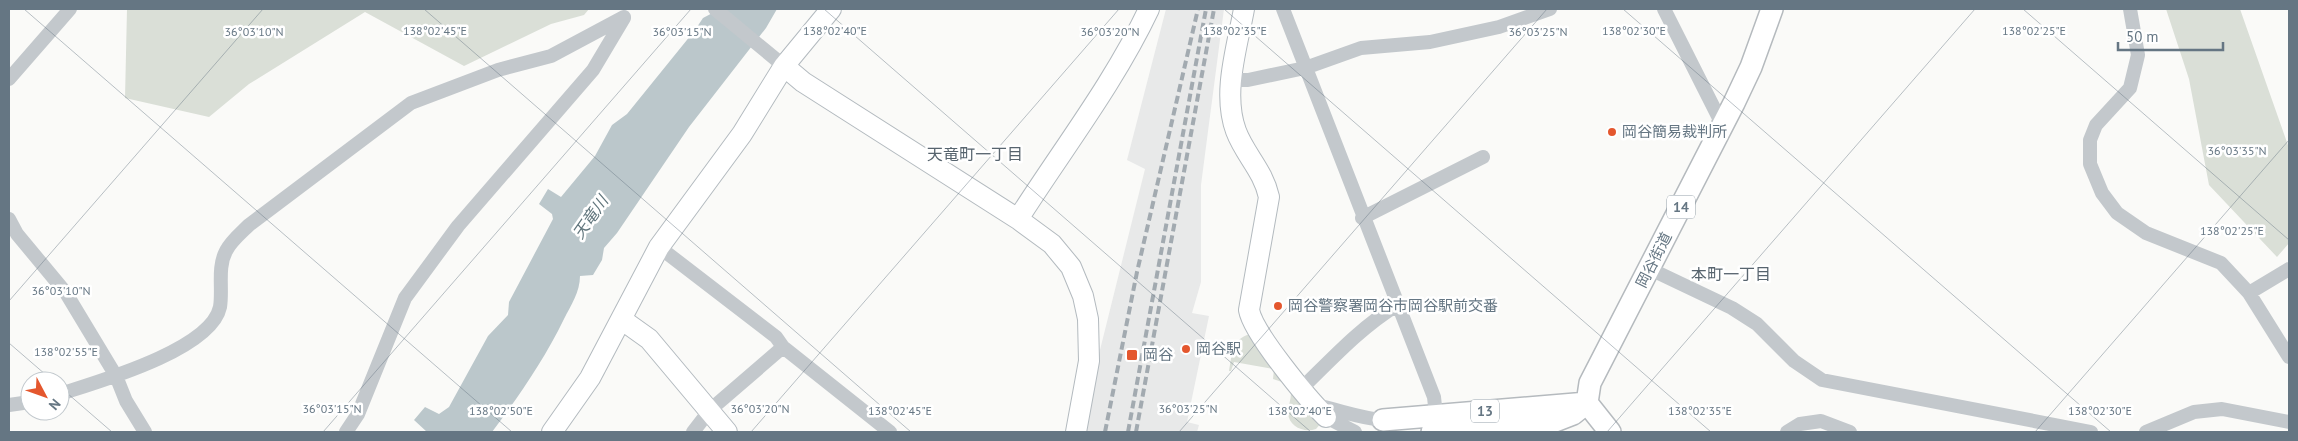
<svg xmlns="http://www.w3.org/2000/svg" width="2298" height="441" font-family="'PT Sans','Noto Sans JP',sans-serif">
  <style>
    .built { fill: #e8e9e9 }
    .green { fill: #dadfd7 }
    .water { fill: #bbc7cb }
    .lines { fill: none; stroke-linecap: round; stroke-linejoin: round }
    .secondary-casing { stroke: #b3babf; stroke-width: 22 }
    .primary-casing { stroke: #b5babe; stroke-width: 24 }
    .street { stroke: #c3c8cc; stroke-width: 14 }
    .secondary { stroke: #fff; stroke-width: 20 }
    .primary { stroke: #fff; stroke-width: 21 }
    .rail { stroke: #a2aab0; stroke-width: 4; stroke-dasharray: 8 4; stroke-linecap: butt }
    .ticks { fill: none; stroke: #657683; stroke-width: 1; stroke-opacity: 0.45 }
    .poi-dot { fill: #e4572e; stroke: #fff; stroke-width: 2 }
    .labels { text-anchor: middle; stroke-width: 5; stroke-linejoin: round; paint-order: stroke }
    .shield { fill: #fff; stroke: #939fa8; stroke-width: 1 }
    .shield-label { font-size: 14px; font-weight: bold; fill: #657683 }
    .poi-label { font-size: 15px; fill: #657683; stroke: #fff; text-anchor: start }
    .street-label { font-size: 15px; fill: #657683; stroke: #fff }
    .neighbourhood-label { font-size: 16px; fill: #57646e; stroke: #fff }
    .water-label { font-size: 16px; font-style: italic; fill: #60757c; stroke: #fff }
    .ticks-label { font-size: 12px; text-anchor: middle; fill: #657683; stroke: #fff; stroke-width: 5; stroke-linejoin: round; paint-order: stroke }
  </style>
  <rect width="100%" height="100%" fill="#fafaf8"/>
  <path class="built" d="M1166,9h58l-23,176v97l-9,31 17,3 -22,106 12,3 -2,7h-113l13,-70 48,-193 -18,-9z"/>
  <path class="green" d="M127,9h462l-5,6 -33,9 -87,42 -99,-54 -116,72 -40,33 -84,-19z
    M2166,9h74l49,139v95l-12,14 -68,-72 -20,-106z
    M1247,335h3l72,87 -6,7c-12,4 -27,-2 -28,-16 0,-7 3,-13 3,-20l-9,-11 -9,-3 1,-10 -40,-7 -3,9h-2c3,-15 2,-30 18,-36z"/>
  <path class="water" d="M720,9h57l-11,19 -77,99 -72,106 -13,15 -2,12 -9,15 -13,1c0,16 -9,29 -16,43 -20,41 -45,77 -72,113h-65l-13,-12 11,-13 14,7 10,-7 39,-71 20,-21 1,-13 44,-83 -1,-5 -13,-10 9,-15 13,8 34,-41 17,-31 15,-11 68,-84 8,-12z"/>
  <g class="lines">
    <defs>
      <path id="secondary" d="M1244,9c-7,39 -22,84 -8,122 9,24 27,39 33,66l-20,113c4,23 58,88 77,107
        M784,66l19,16 215,137 34,25 19,23 12,29 5,23 1,42 -13,71
        M1018,219c44,-69 96,-136 131,-210
        M621,319l28,20 78,93
        M552,432l38,-54 69,-131 83,-113 42,-68 47,-57"/>
      <path id="primary" d="M1587,403l3,-20 144,-280 17,-36 21,-58
        M1587,403l23,29
        M1383,420l204,-17
        M1432,432l123,-11 18,-7 10,-8"/>
    </defs>
    <use href="#secondary" class="secondary-casing"/>
    <use href="#primary" class="primary-casing"/>
    <path class="street" d="M715,9l69,57
      M1283,9l151,388 2,18
      M1664,9l58,115
      M2130,9l8,46 -8,33 -34,37 -6,15v24l12,29 15,20 29,20 75,30 28,30 40,64
      M9,79l61,-70
      M1232,80h16l57,-12 56,-20 69,-6 69,-15 51,-18
      M1362,218l121,-61
      M9,219l8,15 49,59 50,83 10,25 19,31
      M659,247l117,90 7,10 107,85
      M1650,269l82,39 25,16 37,37 28,19 269,52
      M2249,293l40,-24
      M1301,389c31,-30 59,-61 96,-84
      M60,394c37,-12 151,-44 160,-87 3,-18 -3,-39 6,-56 5,-10 15,-18 23,-26l162,-122 87,-33 53,-14 73,-39
      M9,405l21,-3
      M1314,405c23,4 45,13 69,15
      M1326,417l29,15
      M346,432l12,-18 47,-116 53,-72 135,-156 31,-52
      M693,432l17,-22 73,-63
      M1787,432l13,-8 21,-3 29,11
      M2146,432l48,-20 28,-3 67,13"/>
    <use href="#secondary" class="secondary"/>
    <use href="#primary" class="primary"/>
    <path class="rail" d="M1105,432l32,-160 61,-263
      M1128,432l78,-423
      M1136,432l78,-423"/>
  </g>
  <path class="ticks" d="M24,9l488,423M424,9l487,423M824,9l487,423M1224,9l487,423M1623,9l488,423M2023,9l266,231M9,301l254,-292M9,343l44,38M60,387l52,45M323,432l368,-423M751,432l368,-423M1179,432l368,-423M1607,432l368,-423M2035,432l254,-292"/>
  <g class="poi-dot">
    <circle cx="1612" cy="132" r="5"/>
    <circle cx="1278" cy="306" r="5"/>
    <circle cx="1186" cy="349" r="5"/>
    <rect x="1126" y="349" width="12" height="12" rx="2.5"/>
  </g>
  <g class="labels">
    <g class="shield">
      <rect x="1667" y="195.5" width="28" height="23" rx="4"/>
      <rect x="1471" y="399.5" width="28" height="23" rx="4"/>
    </g>
    <g class="shield-label">
      <text x="1681" y="212">14</text>
      <text x="1485" y="416">13</text>
    </g>
    <g class="poi-label">
      <text x="1622" y="137">岡谷簡易裁判所</text>
      <text x="1288" y="311">岡谷警察署岡谷市岡谷駅前交番</text>
      <text x="1196" y="354">岡谷駅</text>
      <text x="1143" y="360">岡谷</text>
    </g>
    <g class="street-label">
      <text transform="translate(1654 260) rotate(-63)" y="5">岡谷街道</text>
    </g>
    <g class="neighbourhood-label">
      <text x="975" y="160">天竜町一丁目</text>
      <text x="1731" y="280">本町一丁目</text>
    </g>
    <g class="water-label">
      <text transform="translate(590 217) rotate(-55)" y="6">天竜川</text>
    </g>
  </g>
  <g class="ticks-label">
    <text x="435" y="35">138°02'45"E</text>
    <text x="835" y="35">138°02'40"E</text>
    <text x="1235" y="35">138°02'35"E</text>
    <text x="1634" y="35">138°02'30"E</text>
    <text x="2034" y="35">138°02'25"E</text>
    <text x="254" y="36">36°03'10"N</text>
    <text x="682" y="36">36°03'15"N</text>
    <text x="1110" y="36">36°03'20"N</text>
    <text x="1538" y="36">36°03'25"N</text>
    <text x="2237" y="155">36°03'35"N</text>
    <text x="2232" y="235">138°02'25"E</text>
    <text x="61" y="295">36°03'10"N</text>
    <text x="66" y="356">138°02'55"E</text>
    <text x="332" y="413">36°03'15"N</text>
    <text x="760" y="413">36°03'20"N</text>
    <text x="1188" y="413">36°03'25"N</text>
    <text x="501" y="415">138°02'50"E</text>
    <text x="900" y="415">138°02'45"E</text>
    <text x="1300" y="415">138°02'40"E</text>
    <text x="1700" y="415">138°02'35"E</text>
    <text x="2100" y="415">138°02'30"E</text>
  </g>
  <rect width="2298" height="441" fill="none" stroke="#657683" stroke-width="20"/>
  <g transform="translate(45 396) rotate(131)"><circle r="24" fill="#ffffff" stroke="#c1c8cd"/>
  <path d="M0-4L9 19L0 12L-9 19Z" fill="#e4572e"/>
  <text y="-8" font-size="14" font-weight="bold" text-anchor="middle" fill="#657683">N</text>
  </g>
  <path d="M2118 42v8h105v-8" fill="none" stroke="#657683" stroke-width="2.5"/>
  <text x="2126" y="42" font-size="15" fill="#657683" stroke="#ffffff" stroke-width="4" paint-order="stroke">50 m</text>
</svg>
